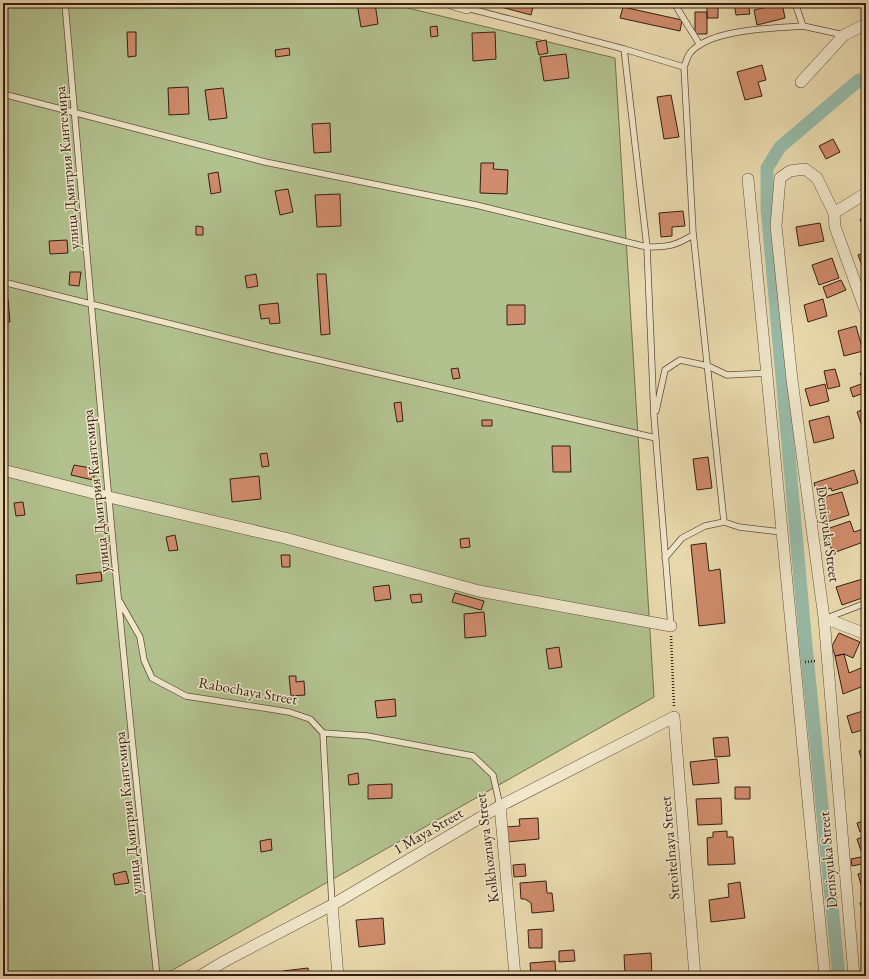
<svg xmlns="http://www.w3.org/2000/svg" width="869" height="979" font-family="'EB Garamond',serif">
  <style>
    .green { fill: #b2c28f; stroke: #747051 }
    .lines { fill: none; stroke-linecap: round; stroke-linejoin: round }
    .canal { stroke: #98bcaa; stroke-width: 13 }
    .building { fill: #d08c6c; stroke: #351e13 }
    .lane-casing { stroke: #624e3a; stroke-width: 7 }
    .street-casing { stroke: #624e3a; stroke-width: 12 }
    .path { stroke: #351e13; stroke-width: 2.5; stroke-dasharray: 1 2; stroke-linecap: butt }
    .lane { stroke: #f1e8cc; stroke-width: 5.5 }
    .street { stroke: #f1e8cc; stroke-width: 11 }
    .labels { text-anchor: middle; stroke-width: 3; stroke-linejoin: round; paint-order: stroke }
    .street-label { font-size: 15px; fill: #351e13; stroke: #f1e8cc }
  </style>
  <rect width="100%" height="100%" fill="#eadcb0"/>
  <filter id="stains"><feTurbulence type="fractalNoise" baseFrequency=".005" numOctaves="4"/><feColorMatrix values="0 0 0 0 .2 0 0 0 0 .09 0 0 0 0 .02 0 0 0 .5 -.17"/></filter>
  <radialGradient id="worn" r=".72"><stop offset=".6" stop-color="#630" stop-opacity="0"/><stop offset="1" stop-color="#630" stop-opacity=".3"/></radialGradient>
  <path class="green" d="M3,3h384l228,55 39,639 -492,279h-159z"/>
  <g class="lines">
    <path class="canal" d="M839,976l-33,-330 -39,-438v-40l13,-21 79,-67"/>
  </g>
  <path class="building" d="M357,3h18l3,21 -17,3z
    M486,3h48l-3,12z
    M707,3h11v15h-11z
    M734,3h14l2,11 -14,1z
    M771,3h11l3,15 -28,7 -3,-15 17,-4z
    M814,3h19l-18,5z
    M623,7l59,13 -2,11 -60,-13z
    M695,12h12v22h-12z
    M437,26l1,10 -7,1 -1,-10z
    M127,32h9v24l-8,1z
    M495,32l1,27 -23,2 -1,-28z
    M546,40l2,13 -9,2 -3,-13z
    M289,48l1,7 -14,2 -1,-7z
    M566,54l3,24 -25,3 -4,-24z
    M762,65l4,15 -8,2 4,14 -17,4 -8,-28z
    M188,87l1,27 -20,1 -1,-27z
    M223,88l4,30 -18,2 -4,-30z
    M671,95l8,42 -15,2 -7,-42z
    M330,123l1,29 -17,1 -2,-29z
    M833,139l7,13 -14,7 -7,-13z
    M481,163h13l-1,6 15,1 -1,24 -27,-1z
    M218,172l3,20 -10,2 -3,-20z
    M288,189l5,23 -13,3 -5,-24z
    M340,194l1,32 -24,1 -2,-32z
    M683,211l2,15 -13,1v9l-11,1 -2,-24z
    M866,216v18l-6,-15z
    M820,223l4,18 -25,5 -3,-19z
    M196,226l7,1v8h-7z
    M67,240l1,13 -18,1 -1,-13z
    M866,252v15l-3,1 -5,-13z
    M832,258l7,20 -20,7 -7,-20z
    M70,272h11l-2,14 -10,-1z
    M256,274l2,12 -11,2 -2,-12z
    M317,274h9l4,60 -9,1z
    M841,280l5,10 -19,8 -4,-11z
    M8,299l2,23h-7v-22z
    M823,299l4,17 -19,6 -4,-17z
    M278,303l2,20 -10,1 -1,-6 -8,1 -2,-14z
    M507,305h18v19l-18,1z
    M856,326l7,25 -19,5 -6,-25z
    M458,368l2,10 -7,1 -2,-10z
    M835,369l5,17 -12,3 -4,-18z
    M866,371v21l-13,5 -3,-9 14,-5 -4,-10z
    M825,384l4,17 -19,5 -5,-17z
    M401,402l2,19 -6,1 -3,-19z
    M866,408v16l-4,2 -5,-14z
    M829,416l5,22 -20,5 -5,-22z
    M482,420h10v6h-10z
    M552,446h18l1,26h-18z
    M267,453l2,13 -7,1 -2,-13z
    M708,457l4,31 -15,2 -4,-31z
    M74,465l22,4 -3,11 -22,-5z
    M854,470l4,13 -26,8 -1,-3 -14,5 -3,-10z
    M259,476l2,23 -29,3 -2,-23z
    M842,492l7,23 -22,7 -7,-24z
    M23,502l2,13 -9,1 -2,-13z
    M850,521l4,11 12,-4v13l-33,12 -9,-23z
    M175,535l3,15 -9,1 -3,-14z
    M469,538l1,9 -9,1 -1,-9z
    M706,543l3,28 11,-2 5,54 -26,3 -8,-81z
    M281,555h9v12h-8z
    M101,572l1,9 -25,3 -1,-9z
    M866,578v22l-1,-3 -23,8 -6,-18z
    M389,585l2,14 -16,2 -2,-14z
    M455,593l29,8 -3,9 -29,-8z
    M421,594l1,8 -10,1 -2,-8z
    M484,612l2,24 -21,2 -1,-24z
    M839,633l21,9 -7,16 -9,-4 -9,2 -3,-10z
    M559,647l3,20 -13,2 -3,-20z
    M844,654l5,19 12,-5 5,17 -23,9 -8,-38z
    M289,676h7v6l8,-1 1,14 -14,1z
    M395,699l1,17 -19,2 -2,-17z
    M866,710v19l-14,4 -5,-17z
    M728,737l2,19 -15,1 -2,-19z
    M866,748v18l-2,1 -5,-16z
    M717,759l2,24 -26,2 -3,-23z
    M358,773l1,11 -10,1 -1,-10z
    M392,784v14l-24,1v-14z
    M735,787h15v12h-15z
    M721,798l1,26 -24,1 -2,-26z
    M538,818l1,21 -32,3 -1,-15 14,-1 -1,-7z
    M866,820v9l-6,3 -3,-9z
    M727,831v6h6l2,27 -27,1 -1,-27 6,-1v-5z
    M866,836v17l-4,1 -5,-15z
    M271,839l1,11 -11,2 -1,-11z
    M866,856v7l-14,3 -1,-7z
    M525,864l1,12 -12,1 -1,-12z
    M126,871l3,12 -14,2 -2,-11z
    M866,872v14l-4,2 -4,-14z
    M546,881l1,12h5l2,18 -22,2 -1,-10 -6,-4h-4l-1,-16z
    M740,882l5,36 -34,4 -2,-22 20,-3 -1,-13z
    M866,901v22l-6,-20z
    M383,918l2,26 -26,3 -3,-27z
    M542,929v19h-13l-1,-18z
    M574,950l1,11 -16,1v-11z
    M651,953l1,23 -27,-2 -1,-19z
    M555,961l1,15h-25l-1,-13z
    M308,968l1,8h-25l-1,-5z"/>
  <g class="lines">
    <defs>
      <path id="lane" d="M65,3c28,325 56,649 92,973
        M674,3l26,42
        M795,3l8,23 41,9
        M467,8l157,41 60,18
        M624,49l23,198 7,169 17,210
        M3,94l262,68 211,43 171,42c21,0 28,-1 46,-12
        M3,282l268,67 385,89
        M656,411l9,-41 15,-10 28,6 19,9 40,-2
        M782,532l-43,-5 -15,-5 -31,-290 -9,-165c2,-4 3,-10 6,-14 19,-24 84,-25 113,-27
        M665,558l17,-20 23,-12 19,-4
        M120,602l20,35 4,23 8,18 34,18 103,16 21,7 13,14 9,172
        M827,618l39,-15
        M323,733l44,3 106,20 20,19 7,31"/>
      <path id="street" d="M450,3l17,5
        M801,82l43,-47 22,-11
        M748,179l77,797
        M866,193l-32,20 1,14 31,85
        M834,213l-17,-35 -12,-9 -15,2 -10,7 -4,48 16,154 32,238 30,358
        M3,470l106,27 176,41 194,53 192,35
        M824,618l42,16
        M500,806l15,170
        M332,905l6,71
        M200,976l25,-15 107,-56 168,-99 174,-89 21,259"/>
    </defs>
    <use href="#lane" class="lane-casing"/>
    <use href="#street" class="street-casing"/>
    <path class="path" d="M671,636l3,71
      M805,662l11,-1"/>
    <use href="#lane" class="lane"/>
    <use href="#street" class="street"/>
  </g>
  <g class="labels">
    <g class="street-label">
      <text transform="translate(67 168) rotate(-95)" y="5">улица Дмитрия Кантемира</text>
      <text transform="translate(96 491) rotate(-96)" y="5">улица Дмитрия Кантемира</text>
      <text transform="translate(828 534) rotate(82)" y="5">Denisyuka Street</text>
      <text transform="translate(248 691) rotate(10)" y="5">Rabochaya Street</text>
      <text transform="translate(128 813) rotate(-96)" y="5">улица Дмитрия Кантемира</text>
      <text transform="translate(428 831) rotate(-30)" y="5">1 Maya Street</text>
      <text transform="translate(487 848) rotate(-97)" y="5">Kolkhoznaya Street</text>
      <text transform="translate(670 848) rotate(-95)" y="5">Stroitelnaya Street</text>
      <text transform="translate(828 860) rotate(-95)" y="5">Denisyuka Street</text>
    </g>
  </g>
  <rect width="869" height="979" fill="none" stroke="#eadcb0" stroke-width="16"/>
  <rect x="4" y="4" width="861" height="971" fill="none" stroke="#351e13" stroke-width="2"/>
  <rect x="8" y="8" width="853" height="963" fill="none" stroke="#351e13"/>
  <rect width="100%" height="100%" filter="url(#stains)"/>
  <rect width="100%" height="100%" fill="url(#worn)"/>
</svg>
